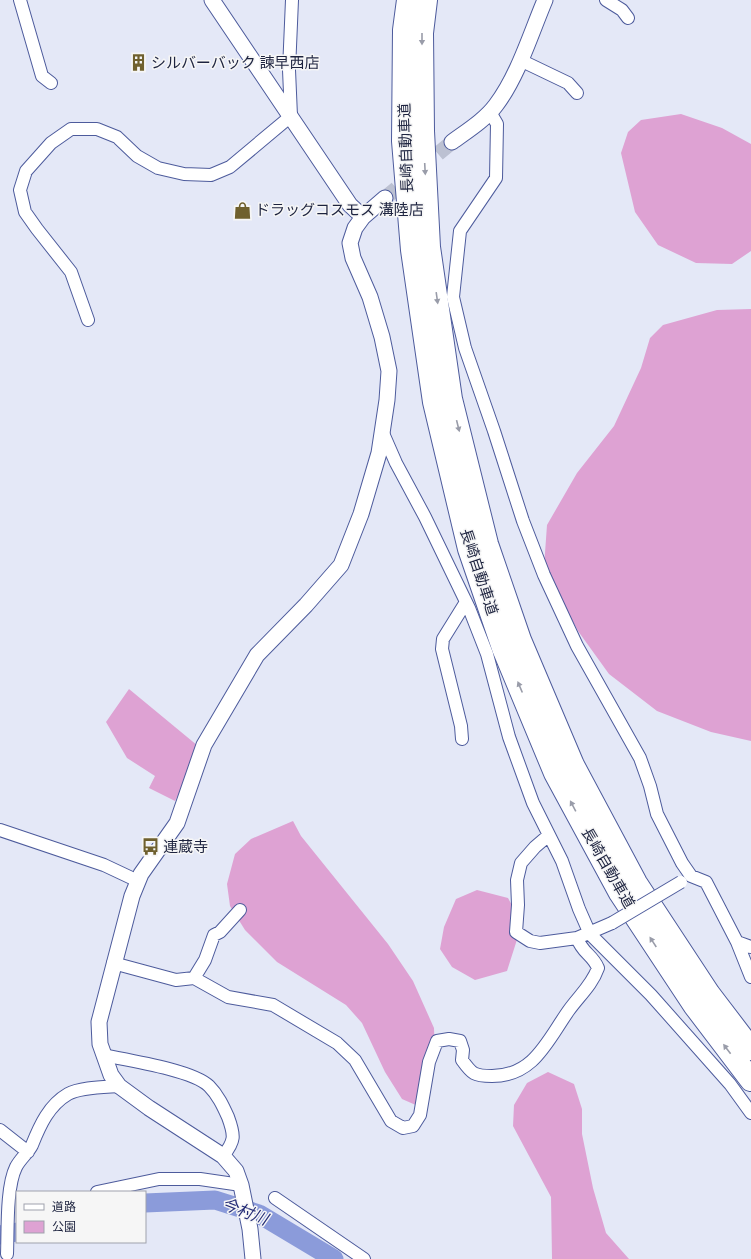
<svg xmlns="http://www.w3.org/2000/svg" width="751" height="1259" font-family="Figtree,'Noto Sans JP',sans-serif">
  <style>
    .green { fill: #dea2d3 }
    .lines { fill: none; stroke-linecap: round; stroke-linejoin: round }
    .river { stroke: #8b9bda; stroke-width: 19 }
    .tertiary-tunnel { stroke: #bcc1d2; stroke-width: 15; stroke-dasharray: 15 8; stroke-linecap: butt }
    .minor-casing { stroke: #4d5b9c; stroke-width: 14 }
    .tertiary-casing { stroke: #4d5b9c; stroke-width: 17 }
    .motorway-casing { stroke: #4d5b9c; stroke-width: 24 }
    .minor { stroke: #fff; stroke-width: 12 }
    .tertiary { stroke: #fff; stroke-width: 15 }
    .motorway { stroke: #fff; stroke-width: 22 }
    .minor-bridge-casing { stroke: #4d5b9c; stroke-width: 14; stroke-linecap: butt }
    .minor-bridge { stroke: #fff; stroke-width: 12 }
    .oneway { fill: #999ca9 }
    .labels { text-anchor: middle; stroke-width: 3; stroke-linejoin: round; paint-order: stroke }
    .poi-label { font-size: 15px; fill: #1d233f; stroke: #f6f6f6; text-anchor: start }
    .street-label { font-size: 15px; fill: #1d233f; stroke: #f6f6f6 }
    .water-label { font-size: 16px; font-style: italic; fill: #242c76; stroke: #f6f6f6 }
  </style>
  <rect width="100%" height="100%" fill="#e4e8f7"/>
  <path class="green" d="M681,114l41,14 29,16v107l-19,13 -36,-1 -38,-18 -23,-33 -14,-59 7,-21 13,-12z
    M751,309v432l-40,-9 -54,-21 -48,-37 -31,-43 -34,-64 3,-42 30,-52 37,-47 27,-58 9,-30 13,-13 54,-15z
    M129,689l69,57 -14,38 -9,17 -26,-13 6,-12 -28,-18 -21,-36z
    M293,821l8,15 87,108 25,37 21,47 1,28 -17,50 -16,-7 -17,-27 -23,-49 -16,-18 -69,-43 -32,-32 -15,-24 -3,-22 8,-30 16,-15z
    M477,890l31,8 14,26 -15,47 -32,9 -23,-13 -12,-18 4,-22 12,-28z
    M548,1072l26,12 8,25v25l11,54 13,45 23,26h-77l-1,-62 -38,-71 1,-21 13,-22z"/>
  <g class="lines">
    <path class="river" d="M145,1203l70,-3 44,14 75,45
      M0,1235l17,-3"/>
    <path class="tertiary-tunnel" d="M385,198l67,-56"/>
    <defs>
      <path id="minor" d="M20,0l22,76 9,7
        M606,0l16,10 6,8
        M520,60l48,23 9,10
        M490,112l7,12 -1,54 -36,53 -7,66 12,51 29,83 29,90 21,54 33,71 63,112 10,28 7,28 25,49 9,13 15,6 31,60 14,35
        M88,320l-17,-48 -34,-43 -12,-17 -5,-22 6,-19 25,-28 20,-14h26l20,8 20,19 21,12 26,6 27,1 19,-8 61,-51 -2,-46 3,-70
        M382,431l14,32 29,54 44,91 18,46 22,83 24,66 29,58 17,48 11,25 61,61 79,89 21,29
        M462,739l-1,-13 -19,-77 1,-10 23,-37
        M0,830l104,35 34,16
        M549,835l-14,12 -14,16 -4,17 1,25 -2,27 14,9 10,2 37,-5
        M737,942l14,5
        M113,963l63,17 18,-2 34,19 45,8 64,38 18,17 36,61 12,7 10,-2 7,-11 9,-53 8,-21 12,-2 11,2 3,9 -1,10c10,14 12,16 30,16 42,0 55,-35 77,-66 10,-14 23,-25 29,-42 -6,-14 -15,-14 -21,-30l35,-15
        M194,978l11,-18 9,-25 6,-3 20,-22
        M103,1055c24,5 90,15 106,31 9,9 14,20 19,31 7,19 7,24 -5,39
        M0,1130l28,22
        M97,1192l62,-13h41l41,6
        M275,1198l89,61
        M7,1254c1,-23 -1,-67 9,-87 4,-8 12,-14 16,-22 8,-20 17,-40 36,-51 12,-7 37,-7 51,-8"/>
      <path id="tertiary" d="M212,0l138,205 13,12
        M452,142c15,-11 33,-22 44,-37 22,-29 35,-72 49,-105
        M253,1259l-3,-30 -9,-44 -5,-14 -13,-15 -74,-48 -30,-22 -8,-11 -11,-31 -1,-22 33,-126 9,-22 36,-51 27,-78 53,-90 49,-50 35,-40 20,-51 18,-61 8,-53 2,-29 -7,-34 -12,-40 -17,-39 -3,-15 5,-15 8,-11 22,-19"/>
      <path id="motorway" d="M408,0l-4,30 -1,111 9,109 22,152 35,147 34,99 52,125 65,120 74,112 57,75
        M426,0l-4,33 1,98 6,116 22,152 36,145 33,96 53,125 63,118 73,111 42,55"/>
    </defs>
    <use href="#minor" class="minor-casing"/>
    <use href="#tertiary" class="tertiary-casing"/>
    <use href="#motorway" class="motorway-casing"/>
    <use href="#minor" class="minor"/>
    <use href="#tertiary" class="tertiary"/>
    <use href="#motorway" class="motorway"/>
    <defs>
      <path id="minor-bridge" d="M612,923l69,-41"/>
    </defs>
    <use href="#minor-bridge" class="minor-bridge-casing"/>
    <use href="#minor-bridge" class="minor-bridge"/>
  </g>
  <defs><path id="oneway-solid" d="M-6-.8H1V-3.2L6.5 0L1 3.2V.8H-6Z"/></defs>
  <g class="oneway">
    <use href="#oneway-solid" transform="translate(422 39) rotate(90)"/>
    <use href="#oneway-solid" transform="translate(425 169) rotate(87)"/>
    <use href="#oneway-solid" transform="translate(437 298) rotate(82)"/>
    <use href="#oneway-solid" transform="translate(458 426) rotate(76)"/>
    <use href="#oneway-solid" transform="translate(520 687) rotate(-113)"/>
    <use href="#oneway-solid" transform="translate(573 806) rotate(-118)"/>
    <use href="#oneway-solid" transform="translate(653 942) rotate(-123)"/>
    <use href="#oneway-solid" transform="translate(727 1049) rotate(-127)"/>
  </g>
  <defs>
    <symbol id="building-bare" viewBox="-9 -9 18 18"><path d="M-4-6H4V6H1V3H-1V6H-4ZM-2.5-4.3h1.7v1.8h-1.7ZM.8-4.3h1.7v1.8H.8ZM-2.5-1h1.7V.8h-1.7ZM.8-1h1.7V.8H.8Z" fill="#6f602e" stroke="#f6f6f6" stroke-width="2.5" paint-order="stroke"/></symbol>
    <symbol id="shop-bare" viewBox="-9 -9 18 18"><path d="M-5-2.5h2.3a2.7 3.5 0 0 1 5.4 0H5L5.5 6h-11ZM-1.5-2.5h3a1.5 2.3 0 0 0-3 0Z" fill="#6f602e" stroke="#f6f6f6" stroke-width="2.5" paint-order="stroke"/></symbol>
    <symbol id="bus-bare" viewBox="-9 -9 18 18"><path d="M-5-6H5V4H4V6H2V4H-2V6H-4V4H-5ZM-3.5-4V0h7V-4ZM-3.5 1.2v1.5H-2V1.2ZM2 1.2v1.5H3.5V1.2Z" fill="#6f602e" stroke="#f6f6f6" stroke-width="2.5" paint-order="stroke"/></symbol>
  </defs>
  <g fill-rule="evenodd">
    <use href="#building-bare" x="126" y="50" width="25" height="25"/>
    <use href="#shop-bare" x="230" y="198" width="25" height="25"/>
    <use href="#bus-bare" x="138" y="834" width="25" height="25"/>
  </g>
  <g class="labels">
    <g class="poi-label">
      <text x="151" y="68">シルバーバック 諫早西店</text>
      <text x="255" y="215">ドラッグコスモス 溝陸店</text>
      <text x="163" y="852">連蔵寺</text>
    </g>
    <g class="street-label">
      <text transform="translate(406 148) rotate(-92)" y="5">長崎自動車道</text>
      <text transform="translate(479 572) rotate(72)" y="5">長崎自動車道</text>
      <text transform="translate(608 868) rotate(60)" y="5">長崎自動車道</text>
    </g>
    <g class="water-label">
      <text transform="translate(245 1211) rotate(21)" y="6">今村川</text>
    </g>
  </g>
  <rect x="16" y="1191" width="130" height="52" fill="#f6f6f6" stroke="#9fa2ad"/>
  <rect x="24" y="1204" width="20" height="6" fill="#ffffff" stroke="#9fa2ad"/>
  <text x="52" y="1211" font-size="12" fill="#1d233f">道路</text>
  <rect x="24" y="1221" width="20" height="12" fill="#dea2d3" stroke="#9fa2ad"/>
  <text x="52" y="1231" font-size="12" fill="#1d233f">公園</text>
</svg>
